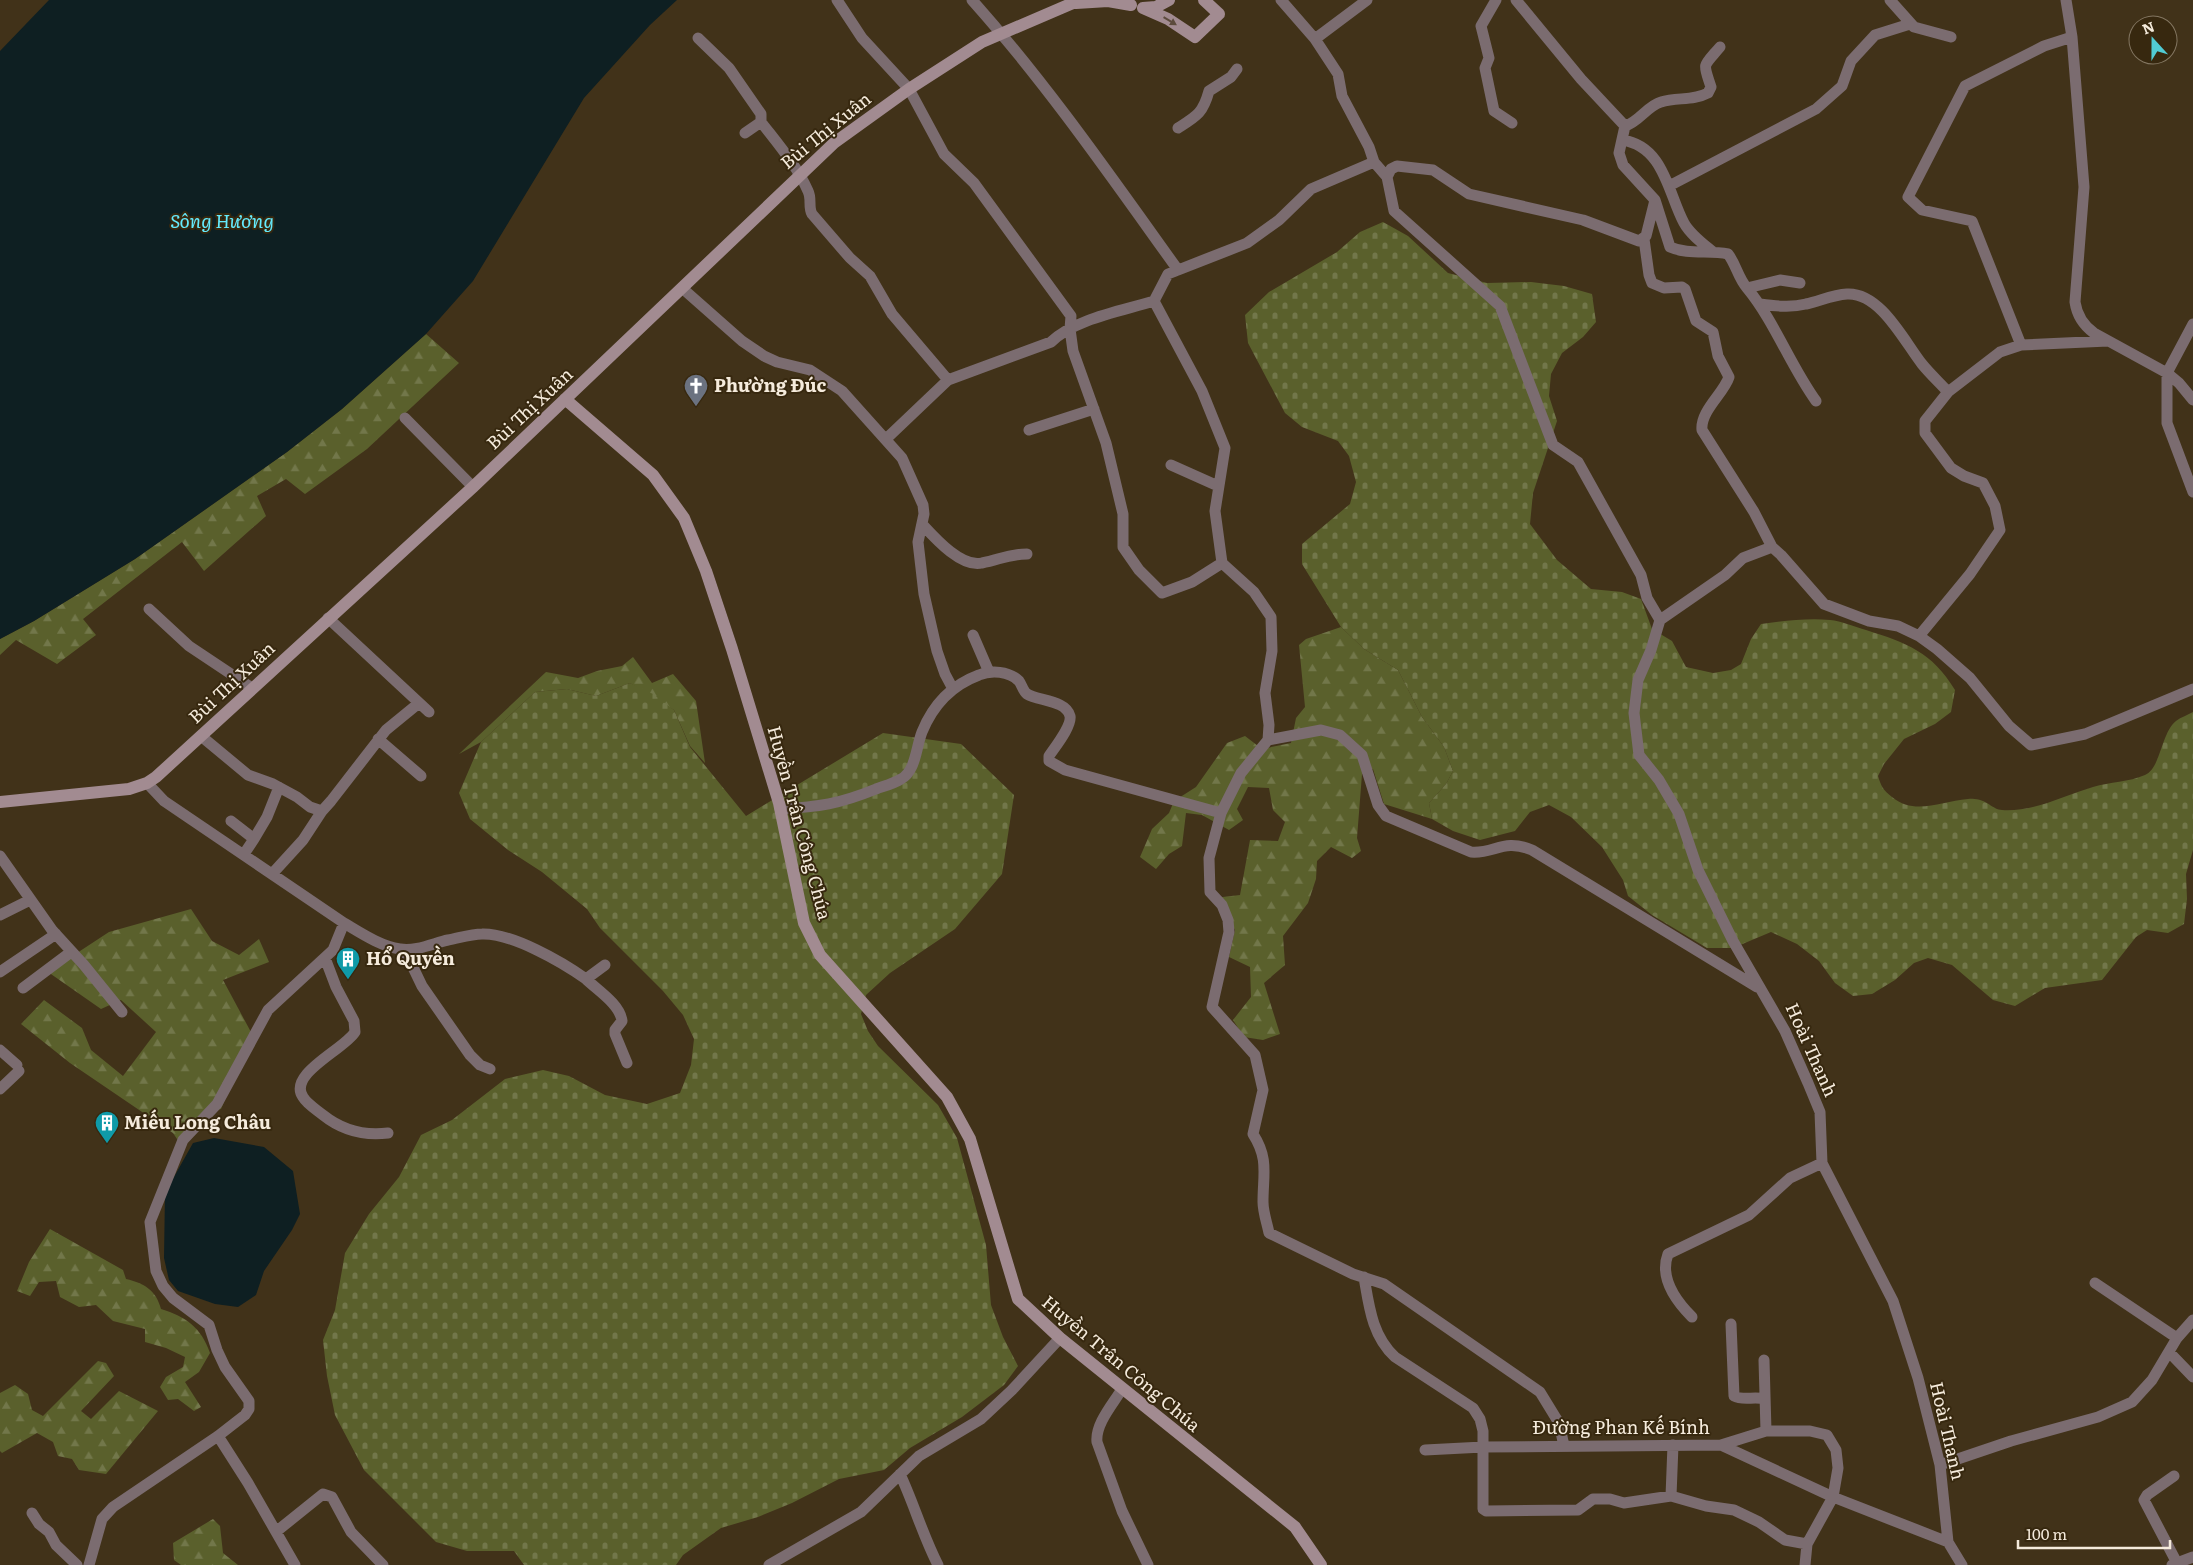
<svg xmlns="http://www.w3.org/2000/svg" width="2193" height="1565" font-family="Literata,serif">
  <style>
    .forest { fill: url(#forest-firs) }
    .cemetery { fill: url(#cemetery-stones) }
    .water { fill: #0e1f22 }
    .lines { fill: none; stroke-linecap: round; stroke-linejoin: round }
    .street { stroke: #7b6c70; stroke-width: 11 }
    .secondary { stroke: #a28b91; stroke-width: 12 }
    .oneway { fill: #5c4b3c }
    .labels { text-anchor: middle; stroke-width: 4; stroke-linejoin: round; paint-order: stroke }
    .street-label { font-size: 18px; fill: #f5ebdc; stroke: #37280f }
    .poi-label { font-size: 18px; font-weight: bold; fill: #f5ebdc; stroke: #37280f; text-anchor: start }
    .water-label { font-size: 19px; font-style: italic; fill: #64eafd; stroke: #37280f }
  </style>
  <defs>
    <pattern id="forest-firs" width="22" height="20" patternUnits="userSpaceOnUse" patternTransform="scale(1.25)"><rect width="22" height="20" fill="#5a602c"/><path d="M5 1l3.5 6h-7zM16 11l3.5 6h-7z" fill="#72774a"/></pattern>
    <pattern id="cemetery-stones" width="16" height="16" patternUnits="userSpaceOnUse" patternTransform="scale(1.25)"><rect width="16" height="16" fill="#5a602c"/><path d="M2 7V4a2 2 0 0 1 4 0v3zM10 15v-3a2 2 0 0 1 4 0v3z" fill="#72774a"/></pattern>
  </defs>
  <rect width="100%" height="100%" fill="#413219"/>
  <path class="forest" d="M426,334l33,29 -92,86 -62,45 -19,-15 -29,17 9,20 -62,55 -22,-29 -99,77 13,16 -39,29 -41,-24 -16,15v-16l34,-18 101,-62 152,-107 55,-43z
    M1341,627l23,22 34,21 24,47 22,30 9,24 -7,13 -17,19 3,16 -48,-15 -11,-35 -11,5 -5,64 4,13 -9,7 -21,-11 -14,14 -1,18 -8,24 -25,33 2,29 -21,18 16,51 -17,6 -19,-3 -11,-17 18,-23 -1,-30 -21,-10 6,-27 -7,-13 -14,-19 26,-3 10,-55 28,1 7,-19 -12,-12 -4,-22 -21,-1 -11,22 6,11 -14,10 -27,-15 -16,-2 -4,33 -13,8 -13,15 -16,-12 12,-28 17,-16 5,-12 22,-14 31,-44 18,-7 17,13 29,-6 5,-25 9,-11 -6,-62 7,-6z
    M633,657l19,26 21,-9 23,27 9,62 -15,-17 -16,-36 -44,-27 -34,13 -29,-7 -32,3 -54,50 -22,12 87,-82 32,6 19,-7 25,-5z
    M191,909l21,32 27,14 20,-16 10,23 -46,18 29,54 -31,75 -9,2 -33,31 -6,-9 -103,-70 -49,-39 23,-24 38,28 9,22 32,26 33,-44 -35,-32 -20,9 -53,-37 61,-40z
    M50,1229l73,41 3,9c18,4 30,11 35,30 25,8 40,18 49,44l-11,19 -14,10 16,25 -7,4 -16,-12 -10,1 -8,-13 6,-10 17,-10 2,-10 -19,-9 -21,-6v-13l-32,-8 -17,-16 -17,2 -19,-10 -4,-16 -17,1 -9,14 -13,-5 12,-29z
    M98,1361l8,2 8,13 -33,35 10,8 28,-28 39,20 -52,63 -27,-4 -7,-11 -14,-3 -5,-14 -16,-9 -35,20 -2,-2v-58l15,-8 13,9 4,16 11,6z
    M213,1519l7,7 3,27 15,12h-57l-7,-5 -1,-17z"/>
  <path class="cemetery" d="M1383,222l25,14 40,37 39,10 44,-1 33,4 28,8 4,28 -13,15 -21,16 -11,21 -2,22 8,25 -24,72 -3,31 27,36 34,29 31,3 19,7 11,30 20,12 14,26 27,6 18,-3 10,-6 10,-25 10,-15c22,-3 46,-6 69,-4 11,1 25,7 36,10 41,13 66,22 89,60l-4,22 -16,12 -31,15 -20,25 -6,12c3,10 5,14 14,21 23,19 49,4 76,2 18,-2 24,11 34,11 32,2 61,-14 91,-23 17,-5 36,-5 52,-12 16,-7 16,-42 31,-54 5,-4 12,-6 17,-9v138l-7,24 1,25 -3,25 -16,9 -21,-3 -11,7 -34,43 -57,8 -30,18 -22,-6 -41,-35 -24,-7 -14,5 -19,17 -23,14 -19,2 -18,-13 -16,-22 -22,-17 -26,-12 -38,16h-26l-55,-33 -24,-19 -5,-16 -21,-33 -31,-30 -22,-12 -19,7 -15,19 -35,9 -27,-9 -21,-12 -3,-16 17,-19 7,-13 -9,-24 -22,-30 -24,-47 -34,-21 -23,-22 -39,-63v-20l48,-40 6,-22 -7,-26 -11,-15 -36,-14 -17,-14 -37,-70 -3,-28 24,-23 68,-40 23,-20z
    M630,683l23,11 21,16 16,37 56,69 137,-83 78,11 53,51 -12,79 -47,55 -65,44 -24,22 -5,19 7,17 10,15 60,59 19,33 29,107 5,60 12,32 15,29 -14,19 -42,32 -52,31 -26,22 -45,9 -47,24 -34,14 -37,11 -38,27 -7,10h-152l-10,-14h-47l-31,-9 -72,-72 -29,-55 -8,-39 -4,-36 12,-30 10,-57 24,-39 30,-37 22,-42 31,-15 53,-41 38,-9 26,6 36,19 42,9 33,-11 11,-28 3,-26 -11,-24 -20,-24 -63,-63 -13,-19 -45,-37 -34,-22 -38,-31 -11,-26 22,-51 54,-50 32,-3 29,7z"/>
  <path class="water" d="M49,0h628l-27,25 -66,73 -111,183 -47,53 -84,75 -55,43 -152,107 -101,62 -34,18v-588z
    M214,1138l50,9 29,24 7,43 -8,16 -28,41 -8,24 -18,12 -23,-3 -37,-13 -9,-11 -5,-22 1,-65 28,-50z"/>
  <g class="lines">
    <path class="street" d="M837,0l25,38 47,51 35,65 30,29 97,133 -1,13 3,22 33,92 17,71v33l16,23 23,23 30,-11 30,-19
      M972,0c75,84 140,178 206,270
      M1281,0l34,39 23,35 4,22 27,51 5,15 13,15 7,34 106,95 53,139 25,17 63,113 6,23 13,22
      M1496,0l-15,26 8,32 -4,10 9,43 18,12
      M1516,0l65,79 44,47 -6,27 4,12 32,35 15,47c18,8 39,3 58,7 8,10 10,24 19,34l33,-8 20,3
      M1890,0l24,27 37,10
      M2066,0l6,37 12,150 -9,115c2,14 8,23 19,31l73,40 12,10 14,17
      M698,38l31,30 32,46v8l-16,11
      M1315,39l52,-39
      M761,122c17,22 36,44 47,69 4,8 0,16 4,23l38,44 20,18 22,38 56,66
      M1625,126c14,-4 22,-20 36,-24 16,-5 32,-1 47,-9l3,-6c-8,-25 -9,-19 9,-40
      M1178,128c19,-12 25,-15 31,-37l22,-14 6,-8
      M1622,140c42,6 46,53 62,83 6,11 18,20 28,28
      M1387,177l4,-8 6,-3 36,4 36,24 114,26 56,21 7,-5 9,-36
      M1669,186l147,-77 26,-23 9,-25 24,-26 35,-11
      M1644,239l5,36 3,8 12,5 18,-1 3,2 11,32 17,11 5,24 11,21c-5,16 -29,34 -27,53l52,82 18,35
      M682,288l60,53 22,15 13,6 33,8 32,21 60,67 21,47 1,9 -6,28 6,52 13,57 8,23 8,15
      M1747,288c28,34 43,77 69,113
      M1154,301l48,90 23,57 -10,63 7,52 32,29 17,25 1,34 -7,42 4,32 -1,15 -27,33 -20,40 -12,45 1,34 12,13 6,15 1,12 -17,75 43,48 8,35 -10,44c16,25 10,40 10,68 0,10 4,21 6,31l84,41 31,10 156,108 19,31 5,23
      M1760,304c15,2 31,4 46,0 14,-3 26,-9 41,-10 33,-2 57,47 75,70 8,10 18,19 26,28
      M2193,324l-26,49v50l26,69
      M2021,345l-49,-124 -50,-11 -14,-13 57,-111 79,-40 28,-9
      M405,418l68,69
      M1029,430l65,-21
      M886,439l62,-59 103,-38c23,-23 71,-31 103,-41l14,-27 79,-31 32,-23 32,-31 63,-27
      M1171,465l47,21
      M922,524c12,13 39,44 60,39 17,-3 26,-9 45,-9
      M149,609l40,37 63,42
      M328,618l101,94
      M1660,620l-9,30 -13,30 -4,33 5,42 20,25 20,34 19,56 35,71 52,90 23,52 12,29 2,51 71,138 25,77 22,87 8,77 14,23
      M1660,620l65,-45 18,-17 29,-11 9,8 43,49 45,17 29,5 21,10 18,13 33,29 39,48 22,19 54,-11 108,-45
      M973,635l16,37
      M1919,636l51,-62 30,-44 -5,-24 -12,-23 -19,-7 -13,-8 -26,-35v-12l23,-29 52,-40 21,-7 87,-4
      M201,736l47,39 25,9 24,13 13,10 12,4 9,-10 55,-71 33,-27
      M378,739l43,37
      M1268,740l53,-10 19,5 22,20 16,50 8,11 85,36c24,2 32,-14 61,-2l225,137
      M780,809c39,-2 59,-5 96,-20 8,-3 17,-5 25,-10 15,-8 15,-32 21,-47 11,-27 30,-47 57,-57 12,-5 30,-4 40,6 3,4 4,10 8,13 11,7 39,6 43,22 2,10 -15,31 -21,40v5l16,9 156,43
      M231,821l23,18 -10,15
      M254,839l13,-22 12,-30
      M0,856l52,74 32,35 38,47
      M272,874l31,-34 19,-29
      M0,915l30,-15
      M344,923c17,10 36,23 56,26 15,3 34,-6 48,-9 11,-2 23,-6 34,-6 30,-1 80,28 104,45l19,-14
      M401,950l8,9 13,27 48,69 10,10 10,4
      M325,958l11,29 18,34 1,11c-10,17 -68,42 -52,65 4,7 14,13 20,18 20,16 41,21 65,18
      M0,972l56,-38
      M586,979c11,11 34,25 36,42l-7,9v4l12,29
      M23,988l48,-36
      M0,1050l17,15
      M0,1089l19,-18
      M1364,1277c5,29 8,59 31,80l78,51 7,11 3,12v78l3,2 92,-1 15,-11h17l14,4 47,-7 35,10 28,4 25,12 26,18 22,4
      M2095,1283l82,55
      M1692,1317c-16,-16 -33,-39 -24,-63l81,-39 41,-37 32,-15
      M1731,1324l3,72c9,5 20,0 31,3
      M2169,1352l24,25
      M1764,1360l2,71
      M1122,1389c-9,15 -27,35 -25,53l25,69 26,54
      M218,1436l30,47 47,82
      M1721,1445l45,-14h44l17,4 9,15 2,18 -5,29 -26,47 -2,21
      M1425,1450l58,-3 238,-2 112,52 115,45
      M1940,1465l71,-24 87,-24 34,-15 20,-22 25,-42 16,-18
      M900,1474c14,30 23,62 38,91
      M2174,1476l-27,19 -3,5 33,63
      M1671,1496l2,-51
      M32,1513l7,11 10,8 7,13 21,20
      M277,1531l46,-37 9,3 19,35 32,33
      M89,1565l13,-46 11,-12 105,-71 27,-21 4,-6v-8l-24,-34 -8,-17 -8,-25 -36,-27 -10,-12 -7,-15 -6,-49 33,-82 34,-36 51,-94 65,-60 11,-27 -180,-122 -17,-18
      M769,1565l92,-53 58,-56 62,-37 31,-29 48,-52
      M2172,1565l21,-8"/>
    <path class="secondary" d="M1076,3l32,-2 23,4
      M1143,8l25,11 27,18 24,-23 -15,-14
      M1143,8l13,-1 13,-7
      M565,399l88,76 31,43 22,53 26,78 47,154 25,120 16,32 127,142 23,42 48,160 42,39 235,189 26,38
      M0,802l129,-13 18,-6 9,-6 317,-290 361,-344 75,-54 73,-47 98,-42"/>
  </g>
  <defs><path id="oneway-solid" d="M-6-.8H1V-3.2L6.5 0L1 3.2V.8H-6Z" transform="scale(1.25)"/></defs>
  <use class="oneway" href="#oneway-solid" transform="translate(1170 21) rotate(31)"/>
  <defs>
    <symbol id="church-pin" viewBox="-11 -11 22 30"><path d="M0 17L-7.5 6A9.5 9.5 0 1 1 7.5 6Z" fill="#6b7280" stroke="#37280f"/><path d="M-1.2-6h2.4v3.5h3.3v2.4h-3.3V6h-2.4V-.1h-3.3v-2.4h3.3Z" fill="#fff"/></symbol>
    <symbol id="building-pin" viewBox="-11 -11 22 30"><path d="M0 17L-7.5 6A9.5 9.5 0 1 1 7.5 6Z" fill="#0f9aa8" stroke="#37280f"/><path d="M-4-6H4V6H1V3H-1V6H-4ZM-2.5-4.3h1.7v1.8h-1.7ZM.8-4.3h1.7v1.8H.8ZM-2.5-1h1.7V.8h-1.7ZM.8-1h1.7V.8H.8Z" fill="#fff"/></symbol>
  </defs>
  <g fill-rule="evenodd">
    <use href="#church-pin" x="682" y="372" width="28" height="38"/>
    <use href="#building-pin" x="334" y="945" width="28" height="38"/>
    <use href="#building-pin" x="93" y="1109" width="28" height="38"/>
  </g>
  <g class="labels">
    <g class="street-label">
      <text transform="translate(826 131) rotate(-39)" y="6">Bùi Thị Xuân</text>
      <text transform="translate(530 409) rotate(-43)" y="6">Bùi Thị Xuân</text>
      <text transform="translate(232 683) rotate(-43)" y="6">Bùi Thị Xuân</text>
      <text transform="translate(799 823) rotate(75)" y="6">Huyền Trân Công Chúa</text>
      <text transform="translate(1811 1050) rotate(66)" y="6">Hoài Thanh</text>
      <text transform="translate(1121 1364) rotate(40)" y="6">Huyền Trân Công Chúa</text>
      <text x="1621" y="1434">Đường Phan Kế Bính</text>
      <text transform="translate(1947 1431) rotate(77)" y="6">Hoài Thanh</text>
    </g>
    <g class="poi-label">
      <text x="714" y="392">Phường Đúc</text>
      <text x="366" y="965">Hổ Quyền</text>
      <text x="124" y="1129">Miếu Long Châu</text>
    </g>
    <g class="water-label">
      <text x="222" y="228">Sông Hương</text>
    </g>
  </g>
  <g transform="translate(2153 40) rotate(339)"><circle r="24" fill="#37280f" stroke="#837661"/>
  <path d="M0-4L9 19L0 12L-9 19Z" fill="#51ccd4"/>
  <text y="-8" font-size="14" font-weight="bold" text-anchor="middle" fill="#f5ebdc">N</text>
  </g>
  <path d="M2018 1540v8h152v-8" fill="none" stroke="#f5ebdc" stroke-width="2.5"/>
  <text x="2026" y="1540" font-size="15" fill="#f5ebdc" stroke="#37280f" stroke-width="4" paint-order="stroke">100 m</text>
</svg>
